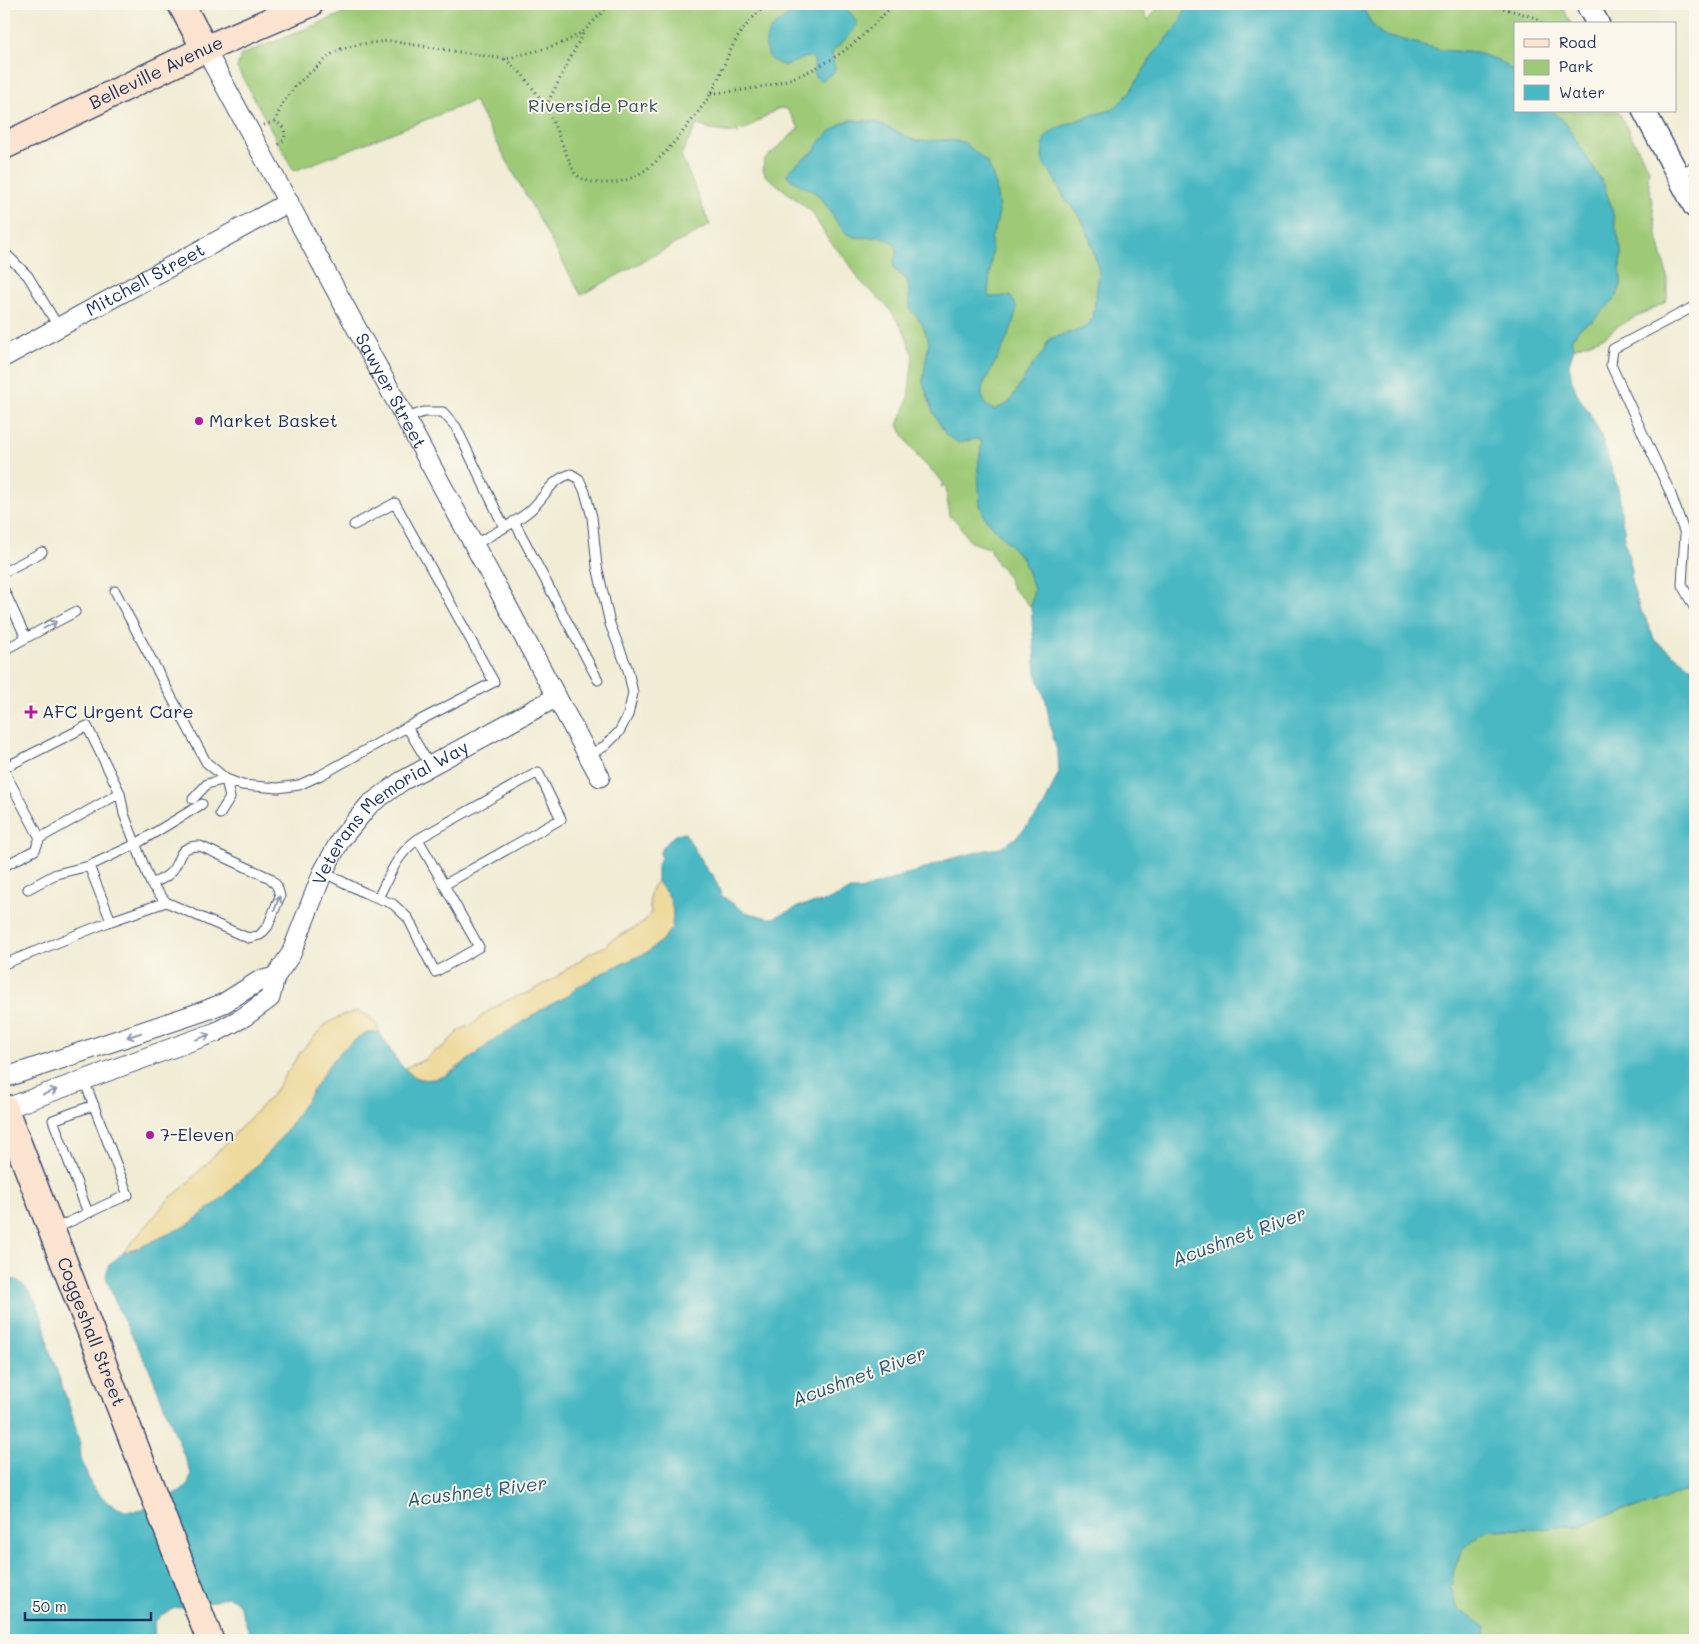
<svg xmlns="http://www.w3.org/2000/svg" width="1699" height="1644" font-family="Mali,sans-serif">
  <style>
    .green { fill: #9eca77; stroke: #5c7c6a; fill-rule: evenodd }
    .sand { fill: #eeda9e; stroke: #84847e }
    .water { fill: #4ab8c3; stroke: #327490 }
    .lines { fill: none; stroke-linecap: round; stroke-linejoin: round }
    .service-casing { stroke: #3b4b70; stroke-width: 11 }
    .minor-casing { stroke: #3b4b70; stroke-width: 21 }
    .tertiary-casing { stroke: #3b4b70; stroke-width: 25 }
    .secondary-casing { stroke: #3b4b70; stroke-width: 29 }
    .path { stroke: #3b4b70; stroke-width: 3; stroke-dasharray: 1 4; stroke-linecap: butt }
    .service { stroke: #fff; stroke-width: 9 }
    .minor { stroke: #fff; stroke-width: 19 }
    .tertiary { stroke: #fff; stroke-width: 22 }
    .secondary { stroke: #fde4d0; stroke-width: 26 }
    .oneway { stroke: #8d97ae }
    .poi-dot { fill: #b5179e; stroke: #fbf7ec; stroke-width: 2 }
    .labels { text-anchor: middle; stroke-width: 4; stroke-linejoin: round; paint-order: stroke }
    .street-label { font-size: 18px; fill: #1b2f5e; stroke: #fbf7ec }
    .park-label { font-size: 18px; fill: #3c5664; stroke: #fbf7ec }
    .poi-label { font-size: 18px; fill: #1b2f5e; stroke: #fbf7ec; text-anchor: start }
    .water-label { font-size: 19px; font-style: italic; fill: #29587c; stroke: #fbf7ec }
  </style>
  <rect width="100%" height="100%" fill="#fbf7ec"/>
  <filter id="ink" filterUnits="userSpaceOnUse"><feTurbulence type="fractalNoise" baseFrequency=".02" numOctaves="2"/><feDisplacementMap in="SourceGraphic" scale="10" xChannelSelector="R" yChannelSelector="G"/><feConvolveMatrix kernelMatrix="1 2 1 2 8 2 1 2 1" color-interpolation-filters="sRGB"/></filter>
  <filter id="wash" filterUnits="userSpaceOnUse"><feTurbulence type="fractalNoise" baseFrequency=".0096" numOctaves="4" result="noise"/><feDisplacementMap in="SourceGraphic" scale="20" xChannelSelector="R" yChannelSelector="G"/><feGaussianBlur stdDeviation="1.12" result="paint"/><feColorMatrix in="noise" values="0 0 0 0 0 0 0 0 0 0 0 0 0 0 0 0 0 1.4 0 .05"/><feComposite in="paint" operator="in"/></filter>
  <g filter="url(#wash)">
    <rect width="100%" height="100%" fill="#f1ecd4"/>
    <path class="green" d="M366,4h774l8,16 13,-16h28l-13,24 -23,27 -23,37 -14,15 -4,3 -20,5 -37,14 -11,10v26l6,6 15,28 16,19 9,21 9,33 -5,41 -4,11 -8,5 -33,10 -6,14 -12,14 -22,37 -16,6 -14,30h3l-4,29 7,49 38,41 11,30 -3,18 -18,-18 -10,-21 -5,-3 -9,-17 -19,-6 -11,-18 -10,-8 -3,-29 -1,-2 -4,2 2,-4c-6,-10 -15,-15 -23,-24 -6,-6 -19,-27 -22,-34l10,-26 5,-43 -9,-25 -16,-24 -28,-26 -11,-18 -22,-25 -15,-26 -47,-37 -2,-6 1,-9 35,-32 -12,-19 -5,-1 -5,1 -31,20 -9,1 2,4 -28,-4 -14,-5 -16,30 29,70 -129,70 -107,-194 -180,70 -57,-103 4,-13zM852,120l24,2 40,19 31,-1 17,2 33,80 -6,17 -3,55 2,3 23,23 -8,20 -23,47v8l-36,40 -13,-23 -10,-30 6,-41 -7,-18 -12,-14 -2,-28 -14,-12c0,-1 0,-7 0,-8 2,-7 6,-10 0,-17 -12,-13 -31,-3 -45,-9 -10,-5 -22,-31 -31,-40 -7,-7 -19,-11 -27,-15v-12l22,-16 27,-28z
      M1361,4h200l10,20h-56v48l-17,-12 -22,-7 -35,-3 -45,-12c-20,0 -27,-20 -35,-34z
      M1552,111h66l31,58 -1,9 10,62 9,35v23l-3,5 -48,24 -10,9 -32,12 -3,-9 10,-12 12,-6 28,-36 -1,-22 2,-9 -11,-48 -7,-21 -18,-29z
      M1695,1486v154h-211l1,-5 -24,-9 -18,-52 15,-12 5,-13 18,-16 10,-3 50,-1 24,-3 13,1 45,-18 29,-4z"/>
    <path class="sand" d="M657,881l13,17 3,13 -1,17 -11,13 -13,11 -42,19 -30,17 -8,8 -26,13 -97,67c-16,5 -29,6 -40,-8l21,-9 7,-7 9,-4 18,-18 14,-7 14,-12 19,-11 23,-8 25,-14 35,-25 16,-7 4,-5 33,-18 8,-10c-2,-13 -3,-23 6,-32z
      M357,1011c11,5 19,8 22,21l-12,1 -8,4 -18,15 -12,13 -43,67 -36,41 -11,7 -15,17 -36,28 -52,24 -13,4 47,-55 15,-12 87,-91 30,-45 23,-25 16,-9z"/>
    <path class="water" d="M1189,4h172c8,15 15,34 35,34l45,12 35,3 22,7 17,12v39h37l13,11 39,63 7,21 11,48 -2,9 1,22 -5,13 -23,23 -12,6 -10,12 3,9 -5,16 3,17 6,15 11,16 12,23 18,57 3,30 3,8 -2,3 9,37 -1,11 9,29 5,7 10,24 40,29v816l-43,19 -29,4 -45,18 -13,-1 -24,3h-34l-16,1 -10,3 -18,16 -9,21 -3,18 7,21 28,18 -2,13h-1232l-13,-36 -6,-5 -6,-2 -22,7 -30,4 -14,7 -7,8 1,17h-151v-361l13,1c4,3 9,7 12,11 10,12 18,40 19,55l24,68 8,30 1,14 10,27 17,18 17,8h13l42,-19 8,-8 3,-11 -42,-105 -31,-59 -12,-32 2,-11 15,-13 13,-4 52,-24 36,-28 15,-17 11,-7 36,-41 43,-67 12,-14 18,-14 8,-4 12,-1 19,30 12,12 9,5 12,1 14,-4 11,-6 40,-32 26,-15 20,-14 26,-13 8,-8 30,-17 42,-19 13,-11 11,-13 1,-17 -3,-13 -13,-17v-15l4,-8 -1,-6 5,-8 10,-9 10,-2 23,39 5,3 9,21 23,16 23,6h6l26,-12 27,-5 23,-11h10l37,-12 5,-3 14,-3 30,-12 40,-10 15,-2 16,-11 26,-29 16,-36 -1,-18 -7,-24 -5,-29 -10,-28 -5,-66 3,-18 -11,-30 -38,-41 -5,-13 -2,-36 4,-28 -7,-2 -16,4 -13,-8 -13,-23 -10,-30 6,-41 -7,-18 -12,-14 -2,-28 -14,-12c0,-3 -1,-5 0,-8 2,-7 6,-10 0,-17 -13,-14 -34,0 -48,-11 -11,-9 -18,-31 -30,-40 -9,-7 -22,-8 -29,-18l4,-7 22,-16 11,-15 16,-13 12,-4 24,2 40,19 31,-1 17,2 24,21 8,22 3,26 -2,11 -6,17 1,14 -4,41 2,3 20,-1c2,3 5,7 6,10 2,19 -25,63 -34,81v8l4,10 8,5 15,-7 22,-36 12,-14 6,-14 33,-10 8,-6 4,-10 5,-41 -9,-33 -9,-21 -16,-19 -15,-28 -6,-6 -2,-8 2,-18 11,-10 37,-14 20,-5 4,-3 14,-15 23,-37 23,-27z
      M835,5c12,3 18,7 22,20l-6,9 -18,17 -1,5 3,13 -3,5 -4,2 -5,4h-4l-5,-5v-15l-4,-4 -26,10 -13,-6c-3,-6 -6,-12 -5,-19 1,-16 31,-32 45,-34 8,-1 16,-1 24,-2z"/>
  </g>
  <g filter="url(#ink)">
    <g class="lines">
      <defs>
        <path id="service" d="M1678,175l17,-9
          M4,252l24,24 31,52
          M1695,306l-82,43 -2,16 59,127 15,42 -3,51 13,24
          M406,418l18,-6h19l13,15 48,100
          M514,521l84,159
          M474,545c18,-11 38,-20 54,-33 17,-13 21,-32 43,-38l8,5 6,13 7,25 5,49 13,58 18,46 5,23 -5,22 -9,17 -14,14 -16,9
          M4,572l38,-20
          M4,590l22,48 -22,12
          M115,591l91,171 20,17 16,6 36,3 21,-3 22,-10 86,-48 87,-45 -99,-179 -41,22
          M26,638l49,-26
          M407,727l23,39
          M4,768l83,-42 33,67 4,21 27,70 15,18 82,36 12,-3 8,-9 12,-30 -3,-10 -7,-8 -70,-32c-26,0 -17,16 -31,28 -5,5 -12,7 -18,10
          M4,771l36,67 80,-45
          M193,799l14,-15 19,-5 4,19 -10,16
          M4,866l31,-16 5,-12
          M323,872l42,21 28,11 15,14 27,54 44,-25 -61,-108
          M28,889l28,-15 33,-8
          M378,898c12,-23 18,-43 40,-59l120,-67 23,47 -117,66
          M111,921l-22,-55 47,-22 66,-40
          M4,964l107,-43 55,-19
          M88,1213l-35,-93 41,-15
          M54,1229c25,-11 49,-24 74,-34l-44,-115"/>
        <g id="minor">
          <path id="s1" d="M205,49l395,728"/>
          <path id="s2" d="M4,357l285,-155"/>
          <path d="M4,1078l200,-67 20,-8 35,-22 16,-4"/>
          <path id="s3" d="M4,1109l212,-77 28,-15 26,-19 5,-21 16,-23 32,-82 18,-33 28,-34 33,-24 155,-84"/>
        </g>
        <path id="tertiary" d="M1587,4l11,20
          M1644,111l51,96"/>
        <g id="secondary">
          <path d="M181,4l24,45"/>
          <path id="s4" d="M4,146l201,-97 105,-45"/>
          <path id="s5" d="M4,1107l206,533"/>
        </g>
      </defs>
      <use href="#service" class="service-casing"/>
      <use href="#minor" class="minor-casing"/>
      <use href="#tertiary" class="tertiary-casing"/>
      <use href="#secondary" class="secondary-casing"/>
      <path class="path" d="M1489,4l44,13 10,7
        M505,59l17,15 24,32 29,68c9,7 18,9 28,9 37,2 61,-28 82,-54 9,-12 19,-24 27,-37 10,-19 16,-41 28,-58 8,-12 17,-21 28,-30
        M711,93c64,-3 120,-22 164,-70 6,-6 13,-12 18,-19
        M546,106l37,-73
        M275,122l7,-18 15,-20 35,-30 9,-5 20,-5 29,-3 115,18 42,-11 20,-7 16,-9 27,-28
        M264,125l10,-3c9,2 13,9 10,18l-8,7"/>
      <use href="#service" class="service"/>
      <use href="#minor" class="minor"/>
      <use href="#tertiary" class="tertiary"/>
      <use href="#secondary" class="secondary"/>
    </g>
    <defs><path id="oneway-shaft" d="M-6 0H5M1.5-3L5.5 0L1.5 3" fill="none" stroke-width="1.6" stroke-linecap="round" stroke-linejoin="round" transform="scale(1.25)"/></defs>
    <g class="oneway">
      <use href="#oneway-shaft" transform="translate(50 625) rotate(-28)"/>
      <use href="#oneway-shaft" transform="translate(277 903) rotate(-70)"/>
      <use href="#oneway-shaft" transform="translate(134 1035) rotate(162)"/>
      <use href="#oneway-shaft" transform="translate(203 1037) rotate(-20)"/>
      <use href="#oneway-shaft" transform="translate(50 1092) rotate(-20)"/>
    </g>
  </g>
  <g class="poi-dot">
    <circle cx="199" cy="421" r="5"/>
    <path d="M28.5 704.5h5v5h5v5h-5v5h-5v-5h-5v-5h5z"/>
    <circle cx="150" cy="1135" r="5"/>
  </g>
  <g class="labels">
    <g class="street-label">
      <text dy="6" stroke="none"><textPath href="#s4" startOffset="169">Belleville Avenue</textPath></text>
      <text dy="6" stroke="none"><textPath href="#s2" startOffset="161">Mitchell Street</textPath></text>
      <text dy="6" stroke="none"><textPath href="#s1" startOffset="389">Sawyer Street</textPath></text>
      <text dy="6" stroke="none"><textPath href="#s3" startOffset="519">Veterans Memorial Way</textPath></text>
      <text dy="6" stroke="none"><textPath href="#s5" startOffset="241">Coggeshall Street</textPath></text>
    </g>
    <g class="park-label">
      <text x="593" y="112">Riverside Park</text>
    </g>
    <g class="poi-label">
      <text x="209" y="427">Market Basket</text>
      <text x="42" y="718">AFC Urgent Care</text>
      <text x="160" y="1141">7-Eleven</text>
    </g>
    <g class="water-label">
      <text transform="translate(1239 1236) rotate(-20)" y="7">Acushnet River</text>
      <text transform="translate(859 1376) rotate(-20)" y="7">Acushnet River</text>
      <text transform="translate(477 1491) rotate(-7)" y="7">Acushnet River</text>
    </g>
  </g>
  <rect width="1699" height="1644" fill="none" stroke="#fbf7ec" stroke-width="20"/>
  <rect x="1514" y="22" width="162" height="90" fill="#fbf7ec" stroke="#a1a7b3"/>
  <rect x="1524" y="39" width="25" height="8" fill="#fde4d0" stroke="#a1a7b3"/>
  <text x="1559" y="48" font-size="15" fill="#1b2f5e">Road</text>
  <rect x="1524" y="60" width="25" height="15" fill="#9eca77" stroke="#a1a7b3"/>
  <text x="1559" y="72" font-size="15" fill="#1b2f5e">Park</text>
  <rect x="1524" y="85" width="25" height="15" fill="#4ab8c3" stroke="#a1a7b3"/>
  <text x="1559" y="98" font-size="15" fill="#1b2f5e">Water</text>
  <path d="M25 1612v8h126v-8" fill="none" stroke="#1b2f5e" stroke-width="2.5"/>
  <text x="32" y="1612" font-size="15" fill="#1b2f5e" stroke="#fbf7ec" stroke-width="4" paint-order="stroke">50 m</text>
</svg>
